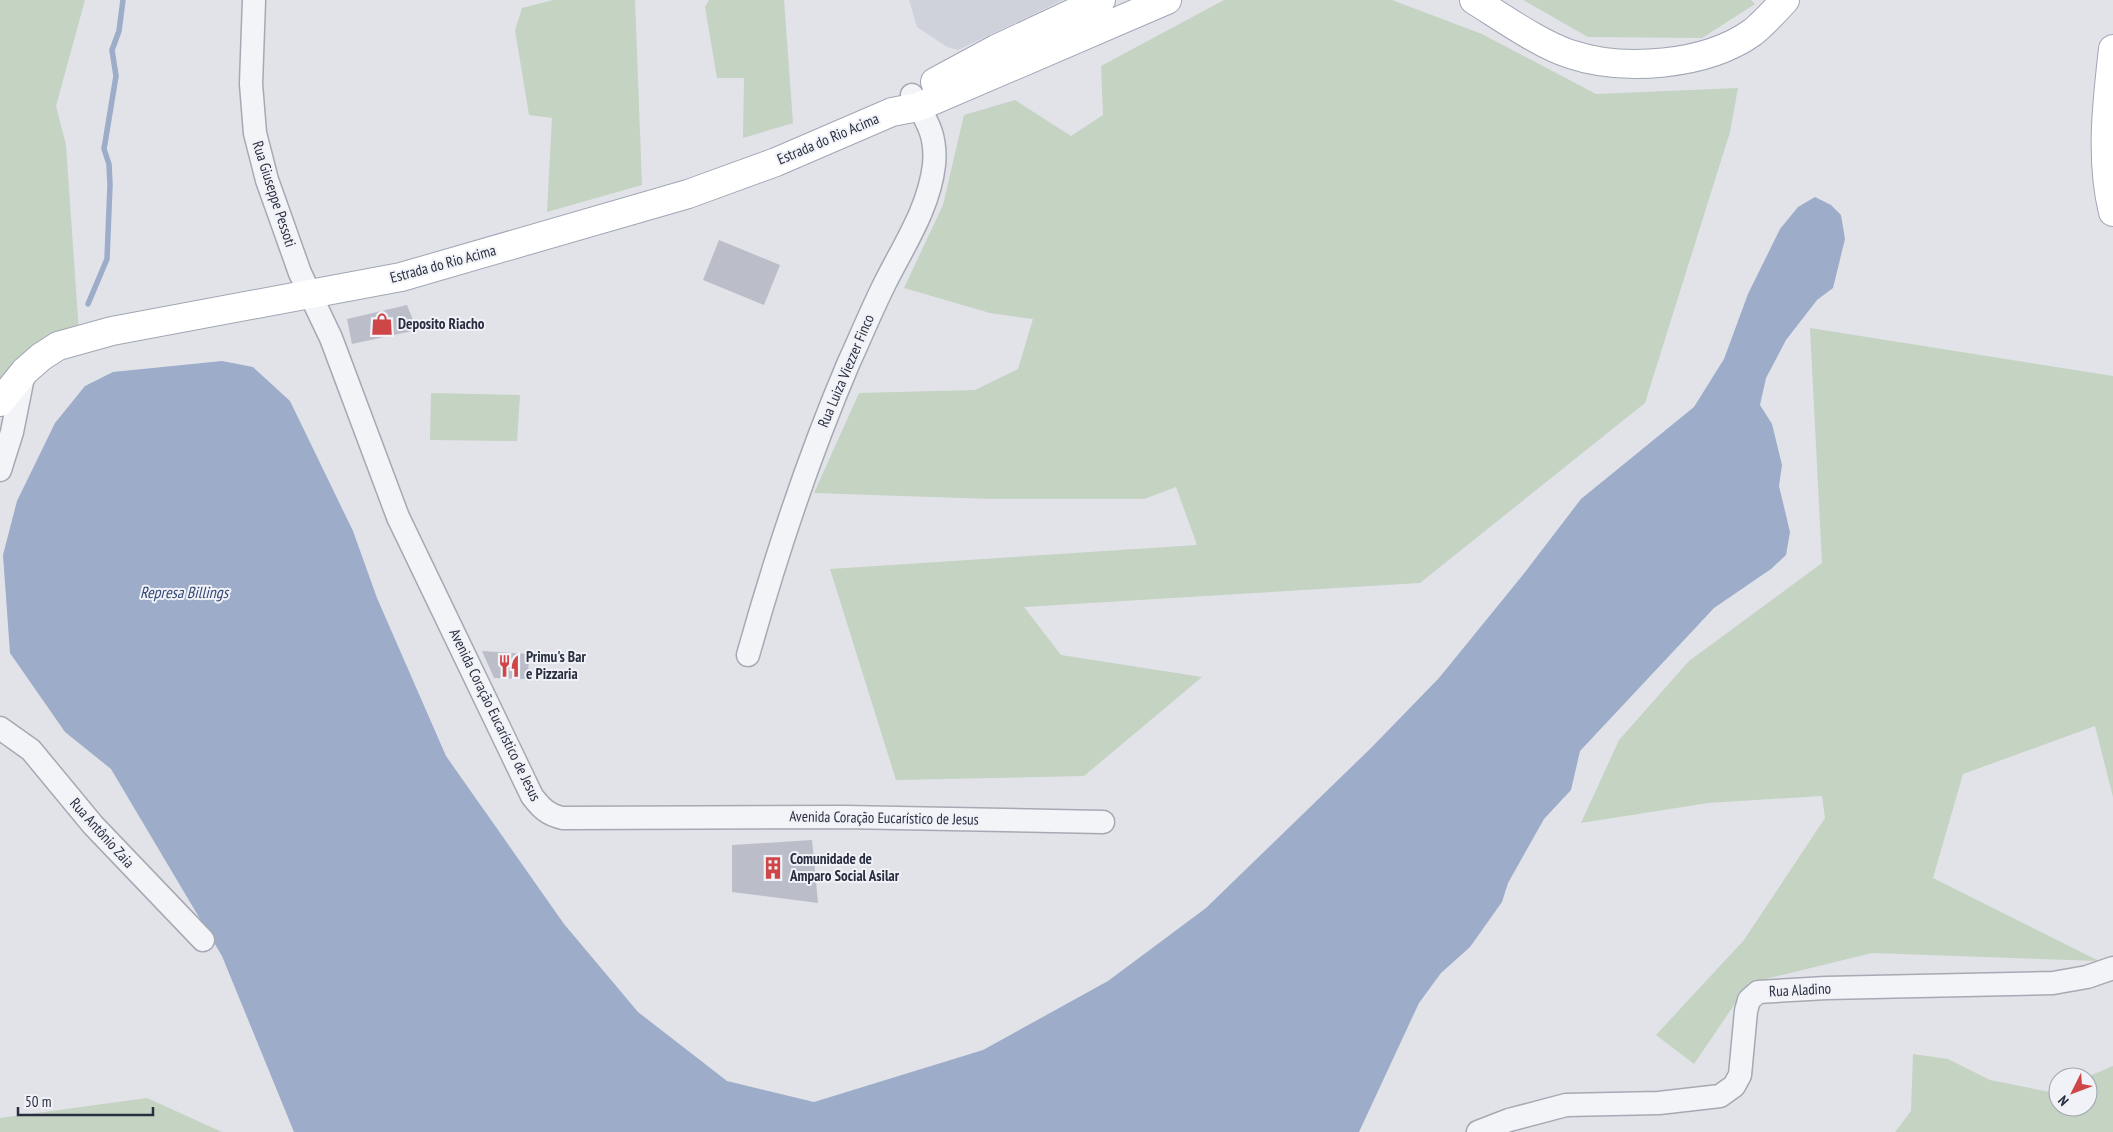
<svg xmlns="http://www.w3.org/2000/svg" width="2113" height="1132" font-family="'PT Sans Narrow',sans-serif">
  <style>
    .built { fill: #cfd2db }
    .green { fill: #c4d3c2 }
    .water { fill: #9cacc9 }
    .lines { fill: none; stroke-linecap: round; stroke-linejoin: round }
    .stream { stroke: #9cacc9; stroke-width: 5.5 }
    .building { fill: #bbbec9 }
    .minor-casing { stroke: #a6a9b3; stroke-width: 25 }
    .major-casing { stroke: #a0a6b5; stroke-width: 30 }
    .minor { stroke: #f3f4f8; stroke-width: 22 }
    .major { stroke: #fff; stroke-width: 28 }
    .labels { text-anchor: middle; stroke-width: 4; stroke-linejoin: round; paint-order: stroke }
    .street-label { font-size: 15px; fill: #292f41; stroke: #f0f2f7 }
    .poi-label { font-size: 15px; font-weight: bold; fill: #292f41; stroke: #f0f2f7; text-anchor: start }
    .water-label { font-size: 16px; font-style: italic; fill: #334875; stroke: #f0f2f7 }
  </style>
  <rect width="100%" height="100%" fill="#e1e3e9"/>
  <path class="built" d="M909,0h154l-105,50 -11,-3 -30,-20z"/>
  <path class="green" d="M0,0h85l-29,106 10,39 13,188 -79,51z
    M553,0h82l7,185 -95,27 5,-94 -23,-3 -14,-85 7,-22z
    M709,0h75l9,123 -50,15 1,-60h-27l-12,-71z
    M1224,0h168l90,34 114,60 142,-6 -8,44 -85,271 -225,180 -396,24 37,48 141,22 -118,99 -188,4 -66,-211 367,-24 -21,-58 -32,12h-152l-178,-6 45,-100 116,-3 43,-21 15,-50 -43,-6 -86,-25 39,-83 21,-90 51,-15 56,36 32,-21 -2,-49z
    M1523,0h228l4,4 -53,34 -114,-1z
    M1810,328l303,48v421l-18,-71 -132,48 -30,104 166,83 -227,-8 -123,30 -55,81 -38,-29 88,-95 81,-122 -3,-22 -114,7 -127,20 38,-83 70,-79 133,-98z
    M431,393l89,2 -3,46 -87,-1z
    M1913,1054l35,5 42,21 60,12 8,-3v18h30l-1,-30 26,-11v66h-218l16,-21z
    M147,1098l75,34h-222v-14z"/>
  <path class="water" d="M1815,197l16,8 10,10 4,24 -12,49 -16,12 -31,40 -20,38 -6,27 12,19 10,41 -3,21 11,46 -4,23 -15,14 -57,39 -134,143 -9,39 -27,29 -36,64 -6,19 -32,45 -29,26 -22,30 -60,129h-1065l-72,-176 -111,-187 -46,-37 -55,-79 -7,-98 14,-54 38,-78 30,-37 28,-14 109,-11 31,6 37,34 63,130 24,67 69,158 118,168 74,88 89,69 87,21 169,-52 125,-69 98,-73 165,-160 68,-70 83,-102 59,-77 113,-92 30,-48 24,-65 32,-65 18,-22z"/>
  <g class="lines">
    <path class="stream" d="M88,304l19,-45 3,-74 -1,-21 -5,-15 12,-73 -4,-26 7,-19 4,-31"/>
  </g>
  <path class="building" d="M719,240l61,25 -16,40 -61,-25z
    M407,305l10,25 -65,14 -5,-25z
    M482,651l47,3 -1,25 -34,-1z
    M812,840l6,63 -86,-11v-47z"/>
  <g class="lines">
    <defs>
      <path id="minor" d="M254,0l-3,84 4,49 12,47 16,45 17,48 31,65 67,179 134,279c9,12 16,19 31,22l281,-1 259,5
        M0,470l12,-38 12,-60
        M748,655c28,-100 60,-197 101,-293 12,-26 23,-53 36,-79 19,-38 44,-75 49,-118 3,-31 -8,-45 -22,-70
        M0,728l31,22 62,75 110,115
        M1478,1132l31,-12 57,-15 93,-2 61,-7 14,-10 6,-11 6,-64 3,-11 9,-8 68,-4 227,-5 34,-6 26,-9"/>
      <path id="major" d="M1474,0c26,16 67,45 96,54 53,18 136,12 183,-22 11,-9 22,-21 32,-32
        M2113,49c-6,52 -13,111 0,163
        M935,82l61,-33 105,-49
        M0,402l25,-31 16,-14 17,-11 54,-15 289,-54 287,-83 88,-32 116,-50 26,-5 249,-107"/>
    </defs>
    <use href="#minor" class="minor-casing"/>
    <use href="#major" class="major-casing"/>
    <use href="#minor" class="minor"/>
    <use href="#major" class="major"/>
  </g>
  <defs>
    <symbol id="shop-bare" viewBox="-9 -9 18 18"><path d="M-5-2.5h2.3a2.7 3.5 0 0 1 5.4 0H5L5.5 6h-11ZM-1.5-2.5h3a1.5 2.3 0 0 0-3 0Z" fill="#ce4648" stroke="#f0f2f7" stroke-width="2.5" paint-order="stroke"/></symbol>
    <symbol id="restaurant-bare" viewBox="-9 -9 18 18"><path d="M-5-6h1v4h1v-4h1v4h1v-4h1v5L-1.5 .5V6h-2V.5L-5-1ZM5-6V6H3V1.5H1.5Q1.5-4 5-6Z" fill="#ce4648" stroke="#f0f2f7" stroke-width="2.5" paint-order="stroke"/></symbol>
    <symbol id="building-bare" viewBox="-9 -9 18 18"><path d="M-4-6H4V6H1V3H-1V6H-4ZM-2.5-4.3h1.7v1.8h-1.7ZM.8-4.3h1.7v1.8H.8ZM-2.5-1h1.7V.8h-1.7ZM.8-1h1.7V.8H.8Z" fill="#ce4648" stroke="#f0f2f7" stroke-width="2.5" paint-order="stroke"/></symbol>
  </defs>
  <g fill-rule="evenodd">
    <use href="#shop-bare" x="366" y="308" width="32" height="32"/>
    <use href="#restaurant-bare" x="493" y="650" width="32" height="32"/>
    <use href="#building-bare" x="757" y="852" width="32" height="32"/>
  </g>
  <g class="labels">
    <g class="street-label">
      <text transform="translate(828 139) rotate(-23)" y="5">Estrada do Rio Acima</text>
      <text transform="translate(274 194) rotate(72)" y="5">Rua Giuseppe Pessoti</text>
      <text transform="translate(443 264) rotate(-15)" y="5">Estrada do Rio Acima</text>
      <text transform="translate(846 371) rotate(-67)" y="5">Rua Luiza Viezzer Finco</text>
      <text transform="translate(495 715) rotate(64)" y="5">Avenida Coração Eucarístico de Jesus</text>
      <text transform="translate(884 818) rotate(1)" y="5">Avenida Coração Eucarístico de Jesus</text>
      <text transform="translate(102 833) rotate(48)" y="5">Rua Antônio Zaia</text>
      <text transform="translate(1800 990) rotate(-3)" y="5">Rua Aladino</text>
    </g>
    <g class="poi-label">
      <text x="398" y="329">Deposito Riacho</text>
      <text x="526" y="662">Primu's Bar<tspan x="526" dy="17">e Pizzaria</tspan></text>
      <text x="790" y="864">Comunidade de<tspan x="790" dy="17">Amparo Social Asilar</tspan></text>
    </g>
    <g class="water-label">
      <text x="184" y="598">Represa Billings</text>
    </g>
  </g>
  <g transform="translate(2073 1092) rotate(228)"><circle r="24" fill="#f0f2f7" stroke="#a0a4ae"/>
  <path d="M0-4L9 19L0 12L-9 19Z" fill="#ce4648"/>
  <text y="-8" font-size="14" font-weight="bold" text-anchor="middle" fill="#292f41">N</text>
  </g>
  <path d="M18 1107v8h135v-8" fill="none" stroke="#292f41" stroke-width="2.5"/>
  <text x="25" y="1107" font-size="15" fill="#292f41" stroke="#f0f2f7" stroke-width="4" paint-order="stroke">50 m</text>
</svg>
